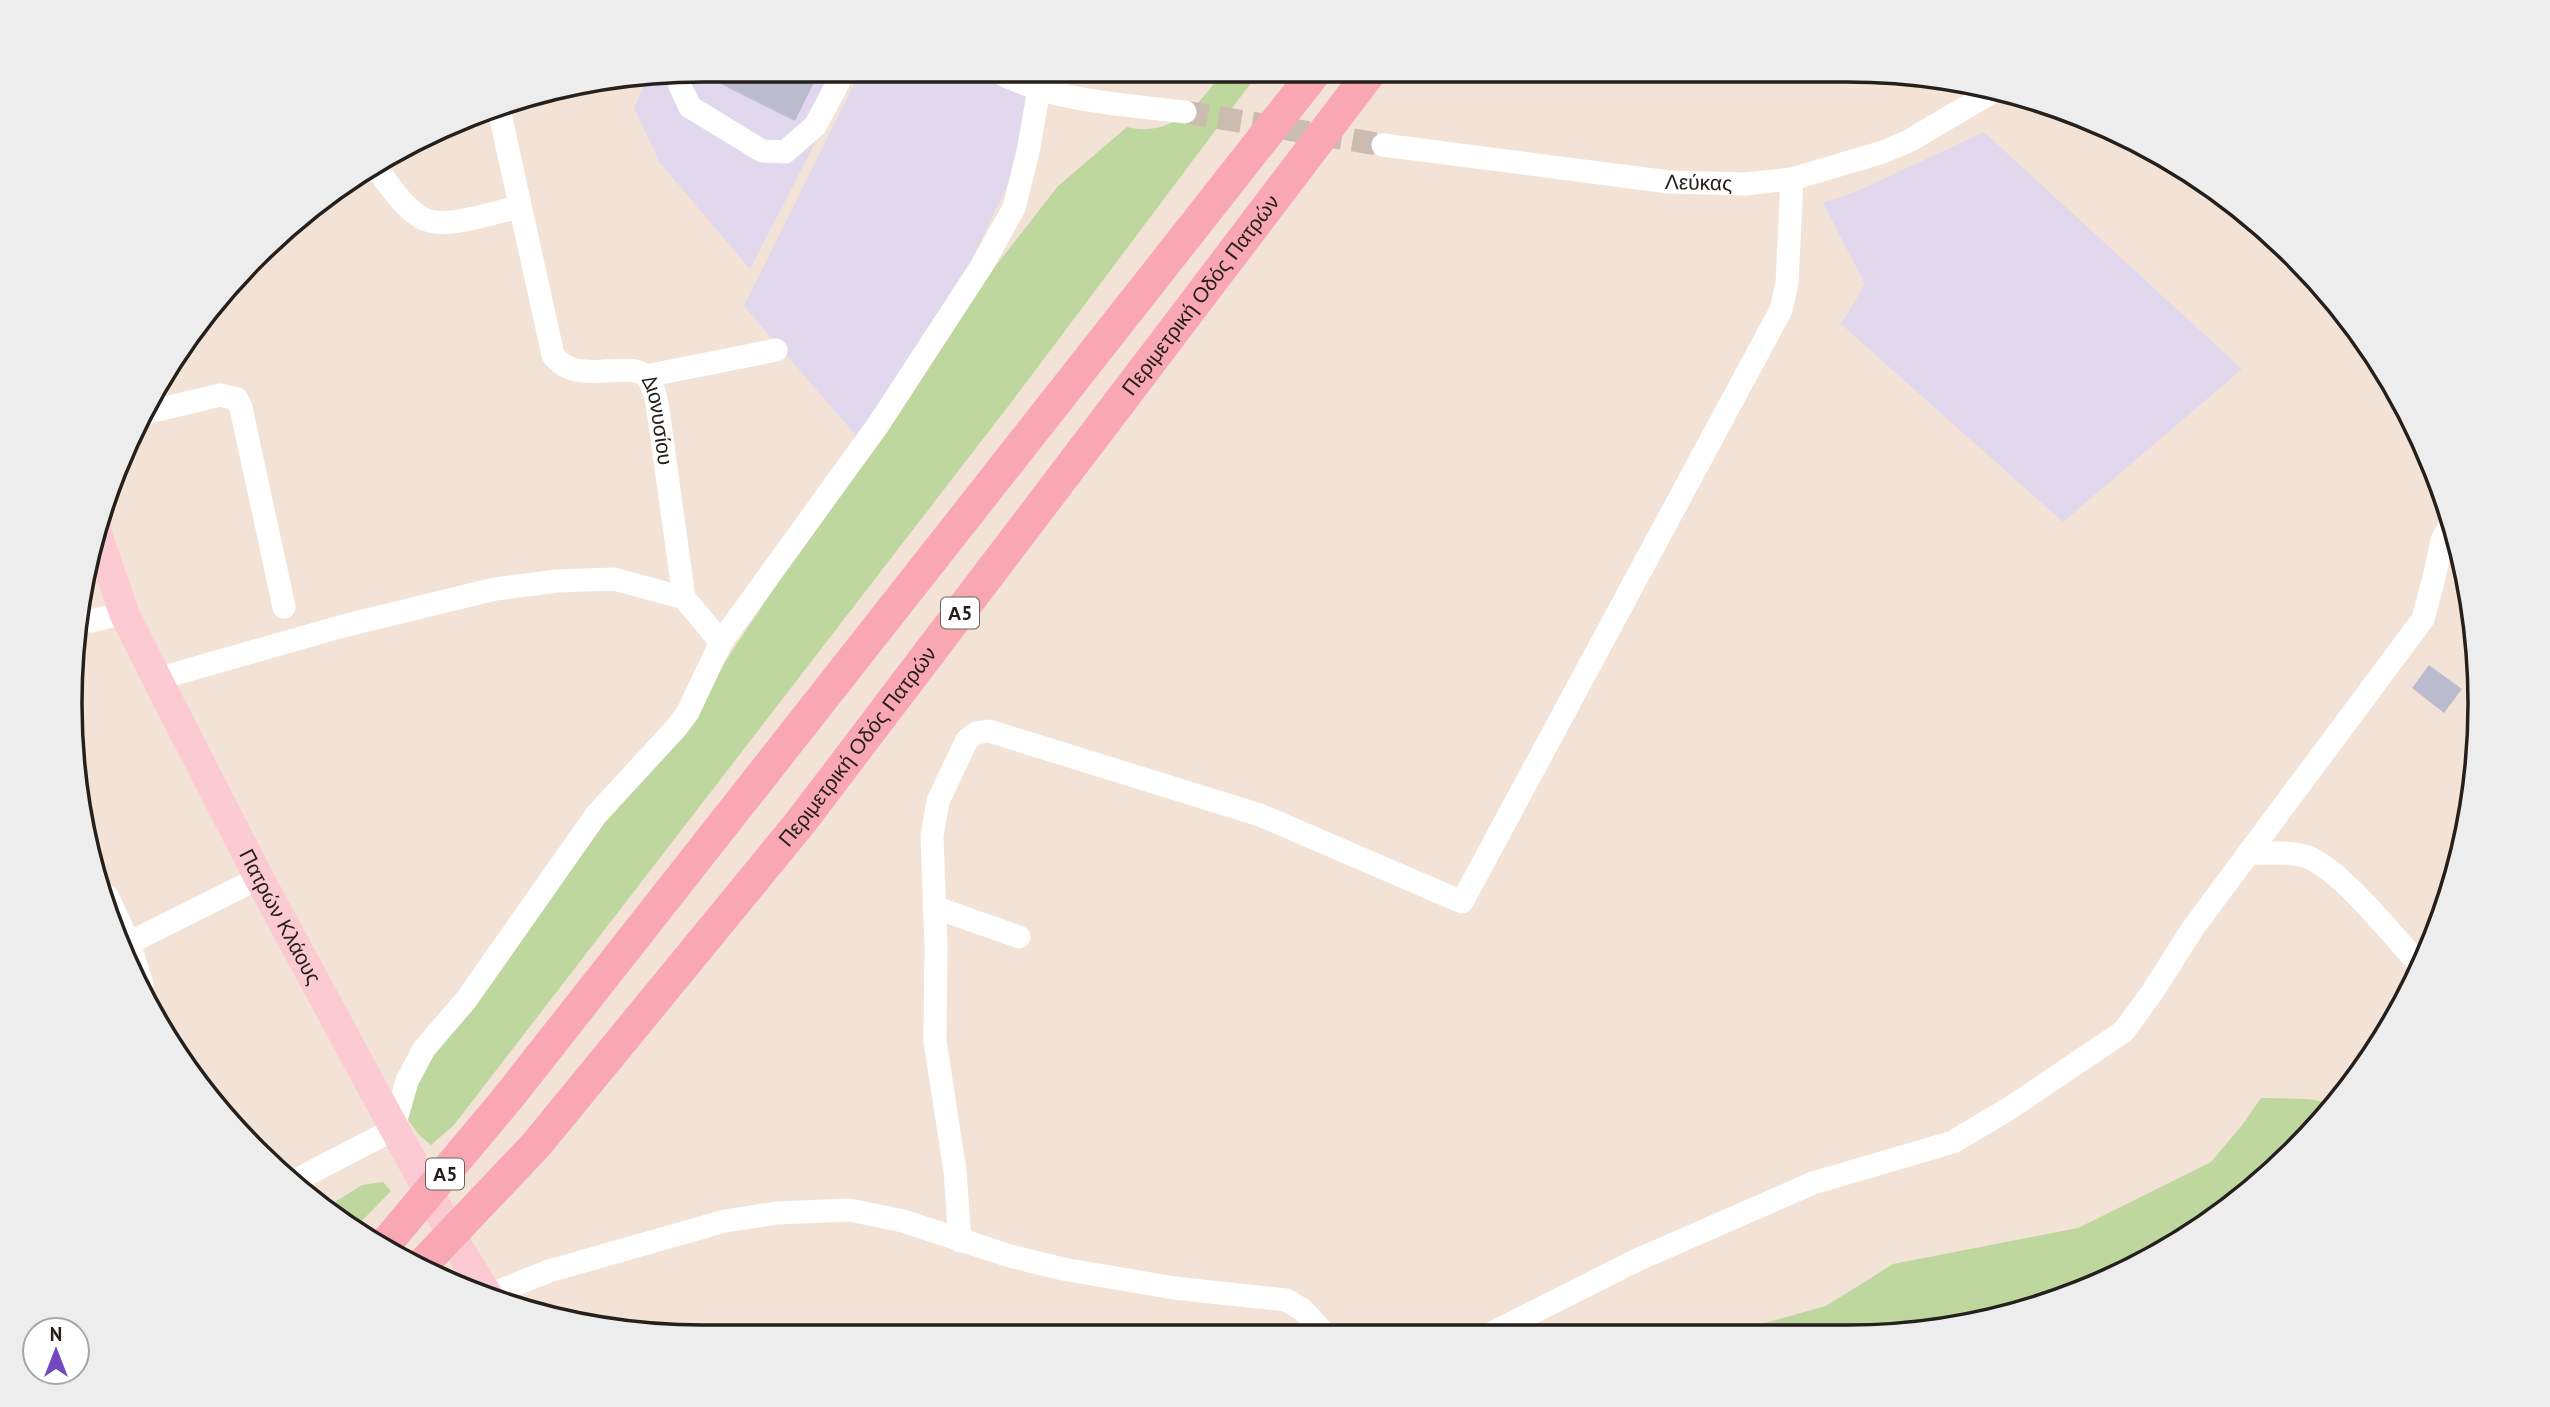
<svg xmlns="http://www.w3.org/2000/svg" width="2550" height="1407" font-family="'PT Sans',sans-serif">
  <style>
    .industrial { fill: #e1d8ed }
    .green { fill: #bed79e }
    .building { fill: #babbcd }
    .lines { fill: none; stroke-linecap: round; stroke-linejoin: round }
    .minor-tunnel { stroke: #cabcb1; stroke-width: 23; stroke-dasharray: 23 11; stroke-linecap: butt }
    .minor { stroke: #fff; stroke-width: 23 }
    .major { stroke: #fccad2; stroke-width: 30 }
    .highway { stroke: #faa7b4; stroke-width: 33 }
    .labels { text-anchor: middle; stroke-width: 6; stroke-linejoin: round; paint-order: stroke }
    .shield { fill: #fff; stroke: #66635f; stroke-width: 2 }
    .shield-label { font-size: 19px; font-weight: bold; fill: #25201b }
    .street-label { font-size: 21px; fill: #25201b; stroke: #fff }
    .rim { fill: none; stroke: #25201b; stroke-width: 3.5 }
  </style>
  <rect width="100%" height="100%" fill="#f3e3d6"/>
  <path class="industrial" d="M704,70h149l-103,199 -90,-106 -26,-55 13,-29z
    M861,70h110l58,25 -21,90 -57,117 -93,136 -114,-132z
    M1984,132l258,237 -179,153 -222,-198 24,-40 -42,-81 37,-13z"/>
  <path class="green" d="M1223,71h37l-247,329 -559,725 -23,20 -12,-10 -15,-21 25,-55 162,-223 86,-96 57,-92 229,-340 95,-122 69,-59c46,11 72,-22 96,-56z
    M2261,1098l47,1 27,5 -12,18 -125,108 -147,73 -122,29h-197l94,-26 67,-42 185,-36 133,-66 32,-38z
    M383,1182l8,9 -35,36 -26,-22 32,-20z"/>
  <path class="building" d="M703,70h117l-25,51 -100,-50z
    M2429,665l33,24 -18,24 -32,-25z"/>
  <g class="lines">
    <path class="minor-tunnel" d="M1185,112l198,33"/>
    <g class="minor">
      <path d="M994,70c57,32 128,34 191,42"/>
      <path d="M680,74v12l10,21 72,44 23,1 30,-26 23,-43v-13"/>
      <path id="s1" d="M498,105l55,250c23,33 77,3 94,22 6,7 8,18 10,26l27,195 37,44"/>
      <path id="s2" d="M1383,145l286,37 76,2 47,-5 91,-27 26,-11 88,-52"/>
      <path d="M377,169c12,16 27,39 45,49 21,13 73,-6 97,-11"/>
      <path d="M646,376l130,-26"/>
      <path d="M149,412l71,-17 17,4 4,9 43,199"/>
      <path d="M84,619l7,2 33,-8"/>
      <path d="M157,679l186,-53 152,-37 62,-8 57,-2 70,19"/>
      <path d="M2248,853c20,1 47,-3 64,6 34,17 81,77 108,106"/>
      <path d="M107,896l22,47 130,-65"/>
      <path d="M934,907l85,30"/>
      <path d="M129,943l13,41"/>
      <path d="M298,1179l83,-43 13,-9 13,-46 17,-32 42,-49 130,-185 81,-88 11,-15 33,-70 157,-217 103,-158 33,-59 14,-56 11,-63"/>
      <path d="M960,1241l-5,-70 -20,-130 1,-95 -4,-110 6,-35 29,-61 9,-7 13,-2 271,84 202,87 319,-592 6,-27 5,-104"/>
      <path d="M489,1295l60,-24 176,-50 52,-8 73,-3 53,11 107,35 53,13 111,19 112,12 17,10 22,24"/>
      <path d="M1492,1333l145,-73 176,-77 140,-41 57,-34 114,-77 29,-40 40,-63 230,-309 11,-41 8,-38 10,-18"/>
    </g>
    <path class="major" id="s3" d="M96,530l28,83 33,66 102,199 201,372 27,44"/>
    <g class="highway">
      <path d="M382,1248l125,-149 809,-1028"/>
      <path id="s4" d="M421,1266l115,-121 264,-322 571,-752"/>
    </g>
  </g>
  <g class="labels">
    <g class="shield">
      <rect x="941" y="597.5" width="38" height="31" rx="5"/>
      <rect x="426" y="1158.5" width="38" height="31" rx="5"/>
    </g>
    <g class="shield-label">
      <text x="960" y="620">Α5</text>
      <text x="445" y="1181">Α5</text>
    </g>
    <g class="street-label">
      <text dy="7" stroke="none"><textPath href="#s2" startOffset="318">Λεύκας</textPath></text>
      <text dy="7" stroke="none"><textPath href="#s4" startOffset="1246">Περιμετρική Οδός Πατρών</textPath></text>
      <text dy="7" stroke="none"><textPath href="#s1" startOffset="402">Διονυσίου</textPath></text>
      <text dy="7" stroke="none"><textPath href="#s4" startOffset="679">Περιμετρική Οδός Πατρών</textPath></text>
      <text dy="7" stroke="none"><textPath href="#s3" startOffset="429">Πατρών Κλάους</textPath></text>
    </g>
  </g>
  <path d="M0 0H2550V1407H0ZM703 82H1847A621 621 0 0 1 2468 703V704A621 621 0 0 1 1847 1325H703A621 621 0 0 1 82 704V703A621 621 0 0 1 703 82Z" fill="#eeeded" fill-rule="evenodd"/>
  <path class="rim" d="M703 82H1847A621 621 0 0 1 2468 703V704A621 621 0 0 1 1847 1325H703A621 621 0 0 1 82 704V703A621 621 0 0 1 703 82Z"/>
  <g transform="translate(56 1351)"><circle r="33" fill="#ffffff" stroke="#a8a6a4" stroke-width="2"/>
  <path d="M0-5L12 26L0 18L-12 26Z" fill="#7347c0"/>
  <text y="-10" font-size="19" font-weight="bold" text-anchor="middle" fill="#25201b">N</text>
  </g>
</svg>
